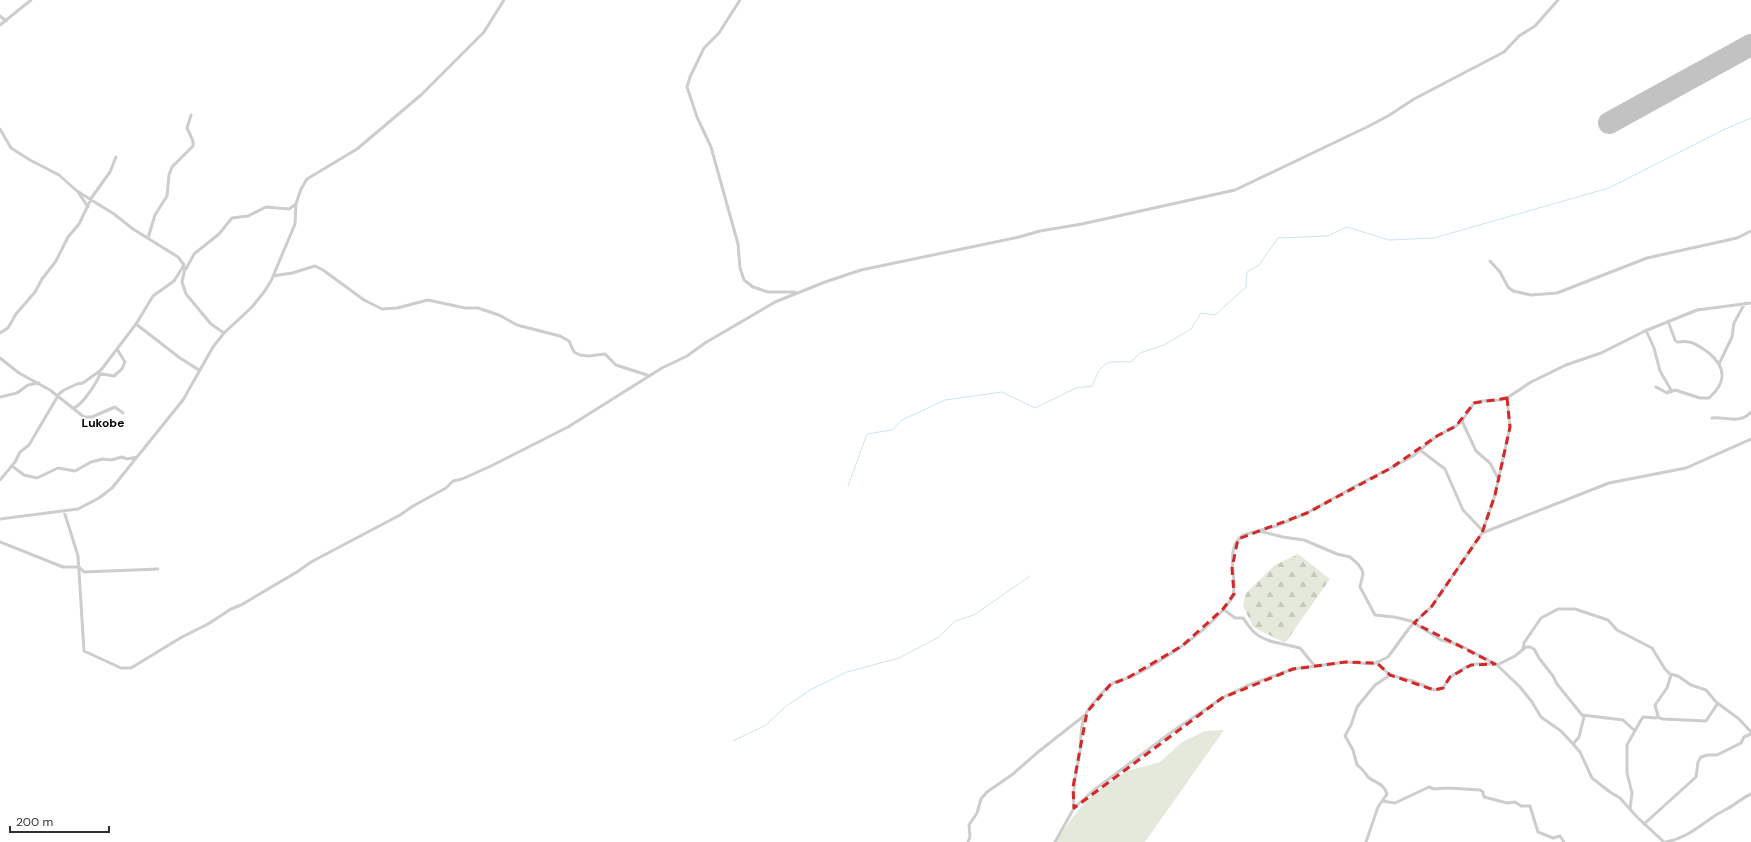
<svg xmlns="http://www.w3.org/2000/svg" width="1751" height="842" font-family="'DM Sans',sans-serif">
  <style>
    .grass { fill: #e5e9dc }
    .forest { fill: url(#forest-firs) }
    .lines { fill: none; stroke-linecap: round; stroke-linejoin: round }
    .stream { stroke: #cce4eb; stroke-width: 1 }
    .runway { stroke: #c2c2c2; stroke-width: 22 }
    .minor { stroke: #cdcdcd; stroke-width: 3 }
    .marked { fill: none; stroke: #d62828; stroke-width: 3; stroke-dasharray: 8 5; stroke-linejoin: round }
    .labels { text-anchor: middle; stroke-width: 4; stroke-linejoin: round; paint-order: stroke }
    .quarter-label { font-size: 12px; font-weight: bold; fill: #000; stroke: #fff }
  </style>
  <defs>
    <pattern id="forest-firs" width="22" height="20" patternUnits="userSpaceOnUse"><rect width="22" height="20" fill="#e5e9dc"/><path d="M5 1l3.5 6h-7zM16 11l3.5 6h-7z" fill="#c5c8bd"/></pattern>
  </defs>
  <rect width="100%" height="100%" fill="#fff"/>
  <path class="grass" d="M1224,730l-79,112h-90l18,-25 14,-17 14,-12 26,-17 33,-9 22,-20 23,-11z"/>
  <path class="forest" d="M1298,554l32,25 -45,64 -32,-16 -10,-21 3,-13 29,-28z"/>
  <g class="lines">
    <path class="stream" d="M848,486l19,-52 25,-4 10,-10 43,-20 57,-8 33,16 41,-20 16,-2c10,-25 13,-25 39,-24l9,-9 24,-8 27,-16 10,-16 14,2 31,-28 1,-15 12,-7 19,-27 49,-2 20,-9 42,13 45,-2 175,-50 114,-58 28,-12
      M733,741l33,-16 20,-19 26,-17 35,-17 52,-14 40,-21 16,-16 19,-6 56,-39"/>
    <path class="runway" d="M1609,123l142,-78"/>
    <path class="minor" d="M740,0l-21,33 -15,15 -14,29 -3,10 10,30 14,30 27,97 2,24 4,12 9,7 15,5h27
      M0,16l6,5
      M0,25l31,-25
      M0,129l11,19 19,12 29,15 18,16 37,23 19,15 45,28 6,8 -10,16 -21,15 -17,28 -35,46 -18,13 -6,1 -13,6 -5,4 -30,51 -9,7 -5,10 -15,18
      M78,192l10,15
      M148,238l7,-23 12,-19 2,-21 3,-8 21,-21v-5l-6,-13 4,-13
      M1490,261l10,11 8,15 5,4 18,4 26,-2 90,-35 90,-20 14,-7
      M185,268l-3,14 4,12 25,30 13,9
      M186,269l8,-15 25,-20 13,-16 16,-2 18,-9 23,2 7,-5
      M273,276l19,-3 23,-7 8,4 41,30 18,9 15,-1 31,-8 37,8h13l21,7 18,10 43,11 9,5 5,11 6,3 9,1 16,-2 11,11 34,11
      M1668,321l7,19 2,2c4,0 9,-1 12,0 7,1 14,7 20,11 18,15 17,30 0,45h-9l-25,-8 -5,2
      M136,324l44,34 19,12
      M1646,330l8,18 6,23 11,19 -4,3 -11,-6
      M0,333l8,-5 8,-14 19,-22 7,-13 14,-18 12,-24 11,-13 13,-27 18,-25 6,-15
      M0,358l19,15 31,17 34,27h8l23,-10 8,6
      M1719,364l13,-27 2,-14 11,-20
      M97,373l17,3 8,-7 3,-7 -8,-13
      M0,397l17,-4 11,-8 11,-2
      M72,408c9,0 25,-26 28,-34
      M1712,418c13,-2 28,7 39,-6
      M1462,421l14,30 14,12 8,15
      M1420,450l25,19 18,41 20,21
      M12,466l12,9 13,3 21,-10 17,3 16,-9 12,-3 8,1 11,-3 5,2 10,-2
      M64,511l14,45 6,95 37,17h10l51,-31 26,-13 23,-15 10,-4 56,-33 14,-10 89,-47 13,-9 33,-18 7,-7 9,-2 29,-13 77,-39 94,-59 25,-12 18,-13 70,-41 50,-20 36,-12 158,-33 21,-6 42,-7 153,-34 132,-63 21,-11 26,-17 90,-47 15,-16 16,-10 23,-26
      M0,519l78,-10 21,-11 13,-10 71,-88 30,-53 11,-14 28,-26 12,-15 7,-11 24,-57 1,-20 5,-15 6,-10 50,-30 64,-54 63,-63 20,-32
      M1259,531l24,6 21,3 33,14 13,3 8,7 4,6 1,4 -3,13 15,28 19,2 17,4 30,19 19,5 37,20 23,22 12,15 9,15 20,14 12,13 7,8 12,26 18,14 10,6 17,19 27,25
      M1482,533l127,-50 77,-15 65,-29
      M0,542l63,25h16l5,5 74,-3
      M1223,609l12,9h8c4,5 7,11 12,15 11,10 32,11 45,15l14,17
      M1523,649l1,-6 17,-25 17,-9h17l33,11 9,10 35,18 13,21 5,5 8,2 13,9 15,5 10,12 23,17 12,13
      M1377,663l13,12 23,6 21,9 9,-2 7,-11 16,-10 9,-3h19
      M1497,665l18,-9 11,-9h4l4,2 5,9 14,18 4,8 25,31 41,5 12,11
      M1657,717l6,2 43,2 12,-18
      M1573,744l6,-7 5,-20
      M1382,801l13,2 34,-16 5,2 14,-1 32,2 3,2 1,5 23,6 8,-1 6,4h9l8,26 15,6 7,-2 4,6
      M1074,808c-2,-20 3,-37 6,-57 1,-12 0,-25 5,-36 4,-8 20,-27 28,-32 5,-3 11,-3 17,-6 17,-7 36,-20 52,-31 17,-12 36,-28 48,-45 12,-16 -9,-50 13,-66l33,-9 31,-13 54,-30 30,-15 22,-12 24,-20 19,-10 6,-5 12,-18 8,-2 18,-1 7,-2 24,-16 35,-17 35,-12 44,-22 52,-21 54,-7
      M1630,809l2,-16 -5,-20v-28l14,-25 2,-3 13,1 2,-2 -3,-11 12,-17 4,-13
      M1644,824l52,-47 2,-15 3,-5 7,-2h9l24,-12 3,-6 7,-3
      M968,842l2,-5 -1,-12 8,-12 4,-14 6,-7 26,-18 25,-22 47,-37
      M1055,842l19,-34 20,-18 79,-59 49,-33 24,-12 47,-17 53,-7 27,2 15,-7 22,-30 22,-21 50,-73 13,-38 15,-68 -3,-29
      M1366,842l12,-35 9,-13c-3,-11 -12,-11 -19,-17 -4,-5 -6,-9 -11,-12l-4,-15 -8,-14 6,-11 6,-18 18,-22 15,-10
      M1666,842c20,-4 31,-14 47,-25 7,-5 15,-8 22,-13 6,-4 9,-7 16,-10"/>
  </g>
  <path class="marked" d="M1507,398l3,29 -15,68 -13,38 -50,73 -18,17 81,41 -24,1 -21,12 -7,11 -9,2 -44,-15 -13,-12 -31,-1 -53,7 -71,29 -148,110 -1,-21 14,-75 23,-27 19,-8 53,-31 41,-37 11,-15 -2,-26 6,-29 69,-26 84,-45 46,-32 19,-10 18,-23z"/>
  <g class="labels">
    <g class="quarter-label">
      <text x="103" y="427">Lukobe</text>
    </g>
  </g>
  <path d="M10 826v6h99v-6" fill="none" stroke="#303030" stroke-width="2"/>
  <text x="16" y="826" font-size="12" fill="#303030" stroke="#ffffff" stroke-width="3" paint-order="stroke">200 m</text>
</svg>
